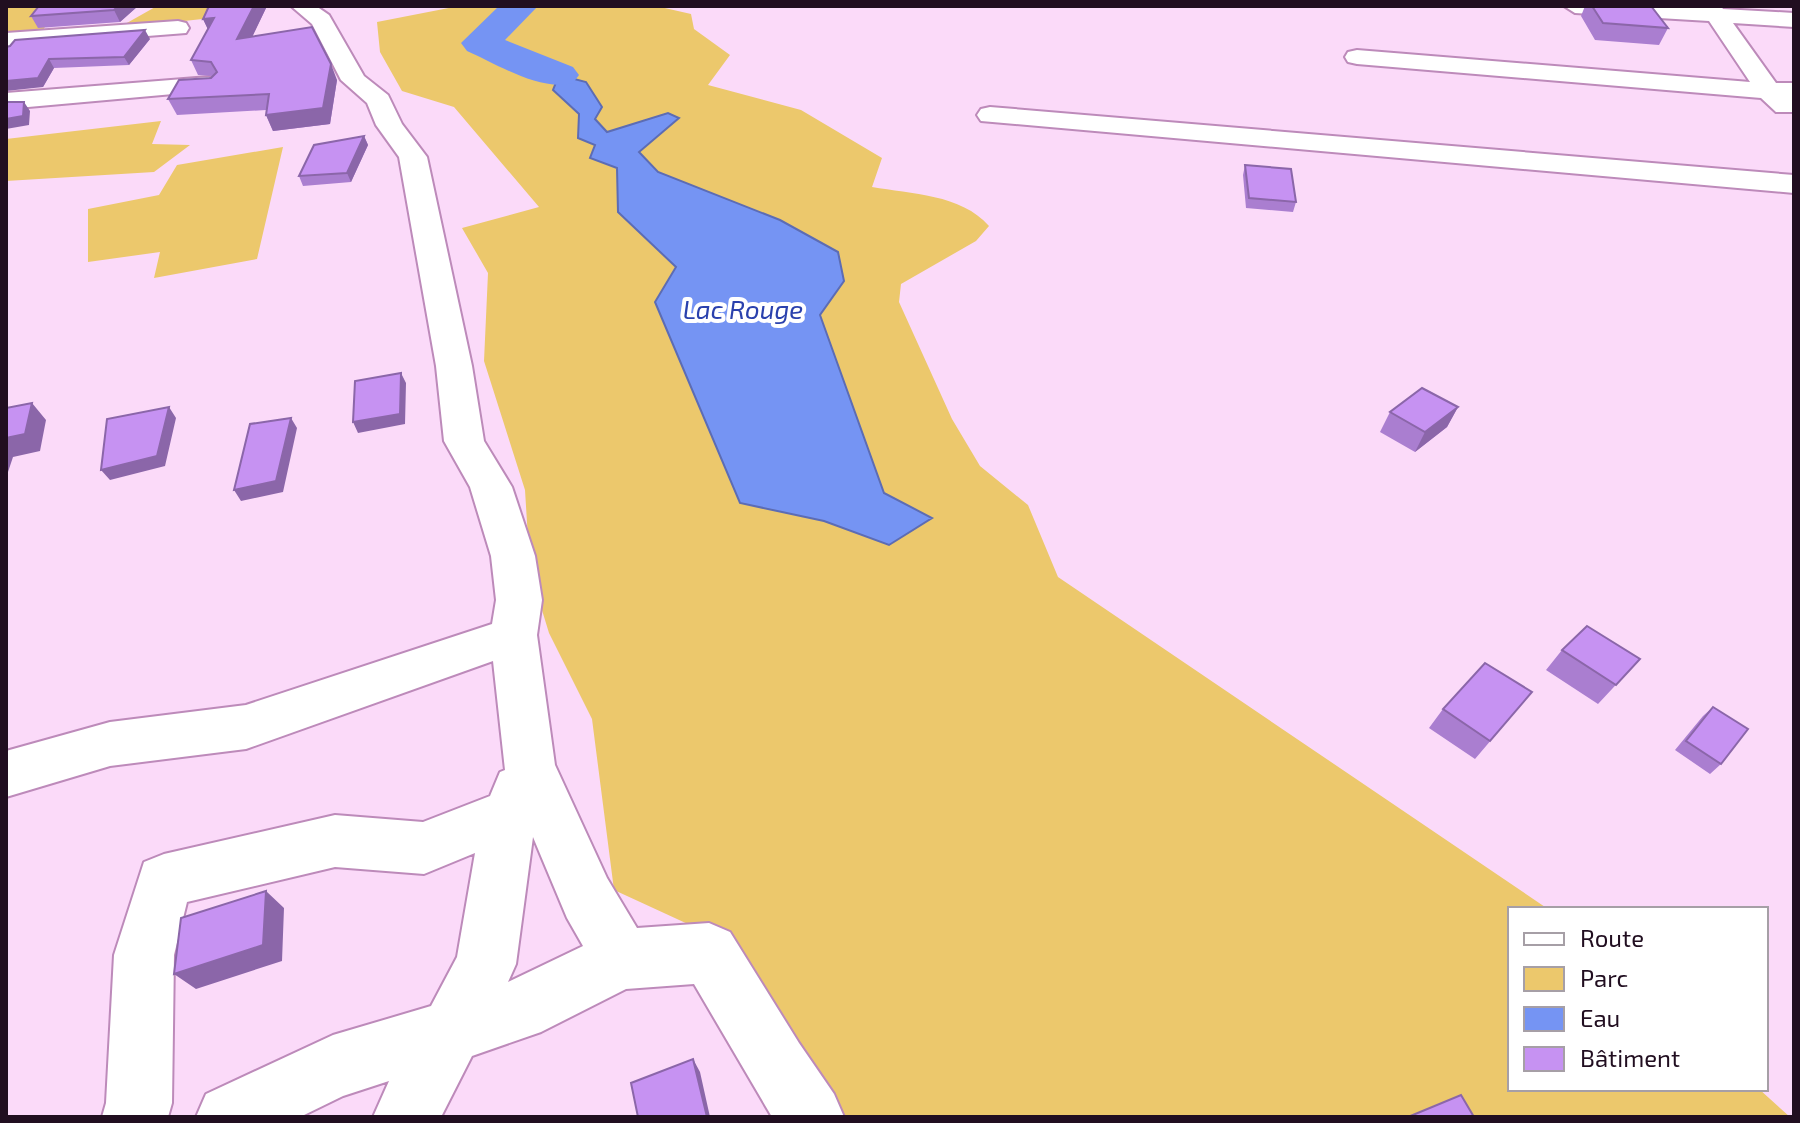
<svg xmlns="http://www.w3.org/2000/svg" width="1800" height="1123" font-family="'Exo 2',sans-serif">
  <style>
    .green { fill: #ecc86c }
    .water { fill: #7594f3; stroke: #5c6cb4; stroke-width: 2 }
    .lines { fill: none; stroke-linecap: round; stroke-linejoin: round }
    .river { fill: #7594f3; fill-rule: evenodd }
    .minor-casing { stroke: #bd8aba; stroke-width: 4 }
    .minor { fill: #fff; fill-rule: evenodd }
    .wall { fill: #aa7ed0 }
    .shaded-wall { fill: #8b66a9 }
    .building { fill: #c692f2; stroke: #8b66a9; stroke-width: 2 }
    .labels { text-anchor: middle; stroke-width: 8; stroke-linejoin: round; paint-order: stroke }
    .far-water-label { font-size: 26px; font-style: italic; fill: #2a41ad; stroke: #fff }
  </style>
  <rect width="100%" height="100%" fill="#fbdaf9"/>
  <path class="green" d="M6,6h51l-15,26 -36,4z
    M157,6h60l-5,12 -94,10z
    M459,6h197l35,8 3,15 36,26 -22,30 93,25 81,48 -10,29c39,7 89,7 117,39l-13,15 -75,43 -2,18 53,117 28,47 48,39 30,72 490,332h-38v180h249l31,28h-947l-153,-192 -76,-35 -22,-171 -43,-86 -19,-62 -5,-81 -41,-129 4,-88 -26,-45 77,-21 -85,-100 -52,-16 -22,-39 -3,-30z
    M161,121l-9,23 38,1 -36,27 -148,9v-42z
    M283,147l-26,112 -103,19 6,-26 -72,10v-53l71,-14 18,-30z"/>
  <path class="water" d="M559,75l27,7 16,25 -7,12 12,13 61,-19 11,5 -40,34 19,20 122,48 58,32 6,29 -24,34 64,178 48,25 -43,27 -65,-24 -84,-18 -85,-201 21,-35 -58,-55 -1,-44 -27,-10 5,-13 -17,-7 1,-24 -26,-24z"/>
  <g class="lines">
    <path class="river" d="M499,6h39l-33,34 68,27 6,8 -6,8c-33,9 -76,-19 -106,-32l-6,-8z"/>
    <defs>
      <path id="minor" d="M291,6h25l13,9 35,61 24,19 14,29 25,33 45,209 12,75 28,46 23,69 7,44 -5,35 18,130 52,113 30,50 72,-5 21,9 69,111 35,51 10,23h-72l-78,-133 -68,5 -85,43 -69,24 -31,61h-68l16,-36 -46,15 -43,21h-104l10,-23 127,-59 98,-29 26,-49 18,-104 -51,21 -89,-7 -148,35 -13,53 -2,148 -4,14h-66l4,-14 8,-148 30,-93 20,-8 171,-39 88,7 67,-26 10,-24 5,-2 -12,-109 -247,88 -136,17 -104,31v-46l104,-29 136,-17 246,-81 4,-24 -5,-44 -21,-69 -26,-46 -8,-75 -37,-209 -23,-32 -9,-22 -26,-23 -29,-56zM533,837l34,81 16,28 -75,36 8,-18z
        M1564,6h157l2,3 71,4v14l-61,-4 43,60h18v29h-18l-15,-14 -404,-34 -9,-2 -3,-5 3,-5 9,-2 393,32 -41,-61 -134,-8z
        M178,21l8,2 3,5 -3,5 -180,14v-14z
        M209,77l9,3 4,5 -4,5 -212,19v-16z
        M990,107l804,68v18l-813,-72 -4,-6 4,-6z"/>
    </defs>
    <use href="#minor" class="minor-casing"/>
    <use href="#minor" class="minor"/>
  </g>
  <path class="wall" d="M39,6h99l-18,16 -82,6 -7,-12z
    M267,6l-15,31 85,43 -7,44 -57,7 -7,-16v-5l-89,5 -9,-16 44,-23 -14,-1 -7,-15 17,-31 -5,-10z
    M1585,6h66l17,22 -9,17 -64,-5 -14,-24z
    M150,39l-21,26 -75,3 -11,19 -33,-41z
    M364,136l4,9 -17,37 -48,4 -4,-10z
    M1245,165l51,37 -3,10 -47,-4 -3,-33z
    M1458,407l-11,20 -32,25 -35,-20 10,-20z
    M1562,650l78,9 -42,45 -52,-34z
    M1532,692l-57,67 -46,-31 14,-19z
    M1713,707l8,57 -11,10 -35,-24 28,-34z"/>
  <path class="shaded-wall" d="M118,6h20l-18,16 -6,-12z
    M254,6h13l-23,48 -7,-15z
    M214,18l-4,16 -7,-15z
    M145,30l5,9 -21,26 -5,-8z
    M49,59l5,9 -11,19 -37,4v-10z
    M331,64l6,16 -7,44 -57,7 -7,-16z
    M24,102l6,9 -1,14 -23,4v-10z
    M364,136l4,9 -17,37 -4,-9z
    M401,373l5,10 -1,41 -47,9 -5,-11z
    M32,403l14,17 -6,31 -27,6 -7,21v-40z
    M169,407l7,11 -11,48 -55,14 -9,-10z
    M1458,407l-11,20 -32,25 10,-20z
    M291,418l6,10 -14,64 -42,9 -7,-11z
    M266,891l18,17 -2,53 -86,28 -22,-15z
    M693,1059l7,13 10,45h-3z"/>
  <path class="building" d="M39,6h79l-4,4 -83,6z
    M209,6h45l-17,33 75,-12 19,37 -8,44 -57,7 3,-21 -101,5 11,-19 32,-2 6,-6 -6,-10 -20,-2 23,-42 -11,1z
    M1592,6h59l17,22 -65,-5z
    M145,30l-21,27 -75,2 -11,19 -32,3v-34l4,-1 5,-6z
    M6,102h18l-1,14 -17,3z
    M364,136l-17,37 -48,3 15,-31z
    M1245,165l46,4 5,33 -47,-4z
    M401,373l-1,41 -47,8 2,-41z
    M1422,388l36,19 -33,25 -35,-20z
    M32,403l-7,31 -19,4v-30z
    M169,407l-12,49 -56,14 6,-51z
    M291,418l-15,63 -42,9 16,-66z
    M1587,626l53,33 -24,26 -54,-35z
    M1485,663l47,29 -42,49 -47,-32z
    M1713,707l35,22 -27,35 -35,-23z
    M266,891l-3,54 -89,29 7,-56z
    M693,1059l14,58h-69l-7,-34z
    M1461,1095l13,22h-66z"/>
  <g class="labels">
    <g class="far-water-label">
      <text x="743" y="319">Lac Rouge</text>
    </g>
  </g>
  <rect width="1800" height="1123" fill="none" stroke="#210e20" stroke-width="16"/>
  <rect x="1508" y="907" width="260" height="184" fill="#ffffff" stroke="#a69fa6" stroke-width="2"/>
  <rect x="1524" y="933" width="40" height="12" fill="#ffffff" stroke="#a69fa6" stroke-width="2"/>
  <text x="1580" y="947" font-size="24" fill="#210e20">Route</text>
  <rect x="1524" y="967" width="40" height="24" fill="#ecc86c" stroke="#a69fa6" stroke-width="2"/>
  <text x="1580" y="987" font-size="24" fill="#210e20">Parc</text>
  <rect x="1524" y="1007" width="40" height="24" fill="#7594f3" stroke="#a69fa6" stroke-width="2"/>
  <text x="1580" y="1027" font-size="24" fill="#210e20">Eau</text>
  <rect x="1524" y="1047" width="40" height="24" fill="#c692f2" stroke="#a69fa6" stroke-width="2"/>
  <text x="1580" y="1067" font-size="24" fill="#210e20">Bâtiment</text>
</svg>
